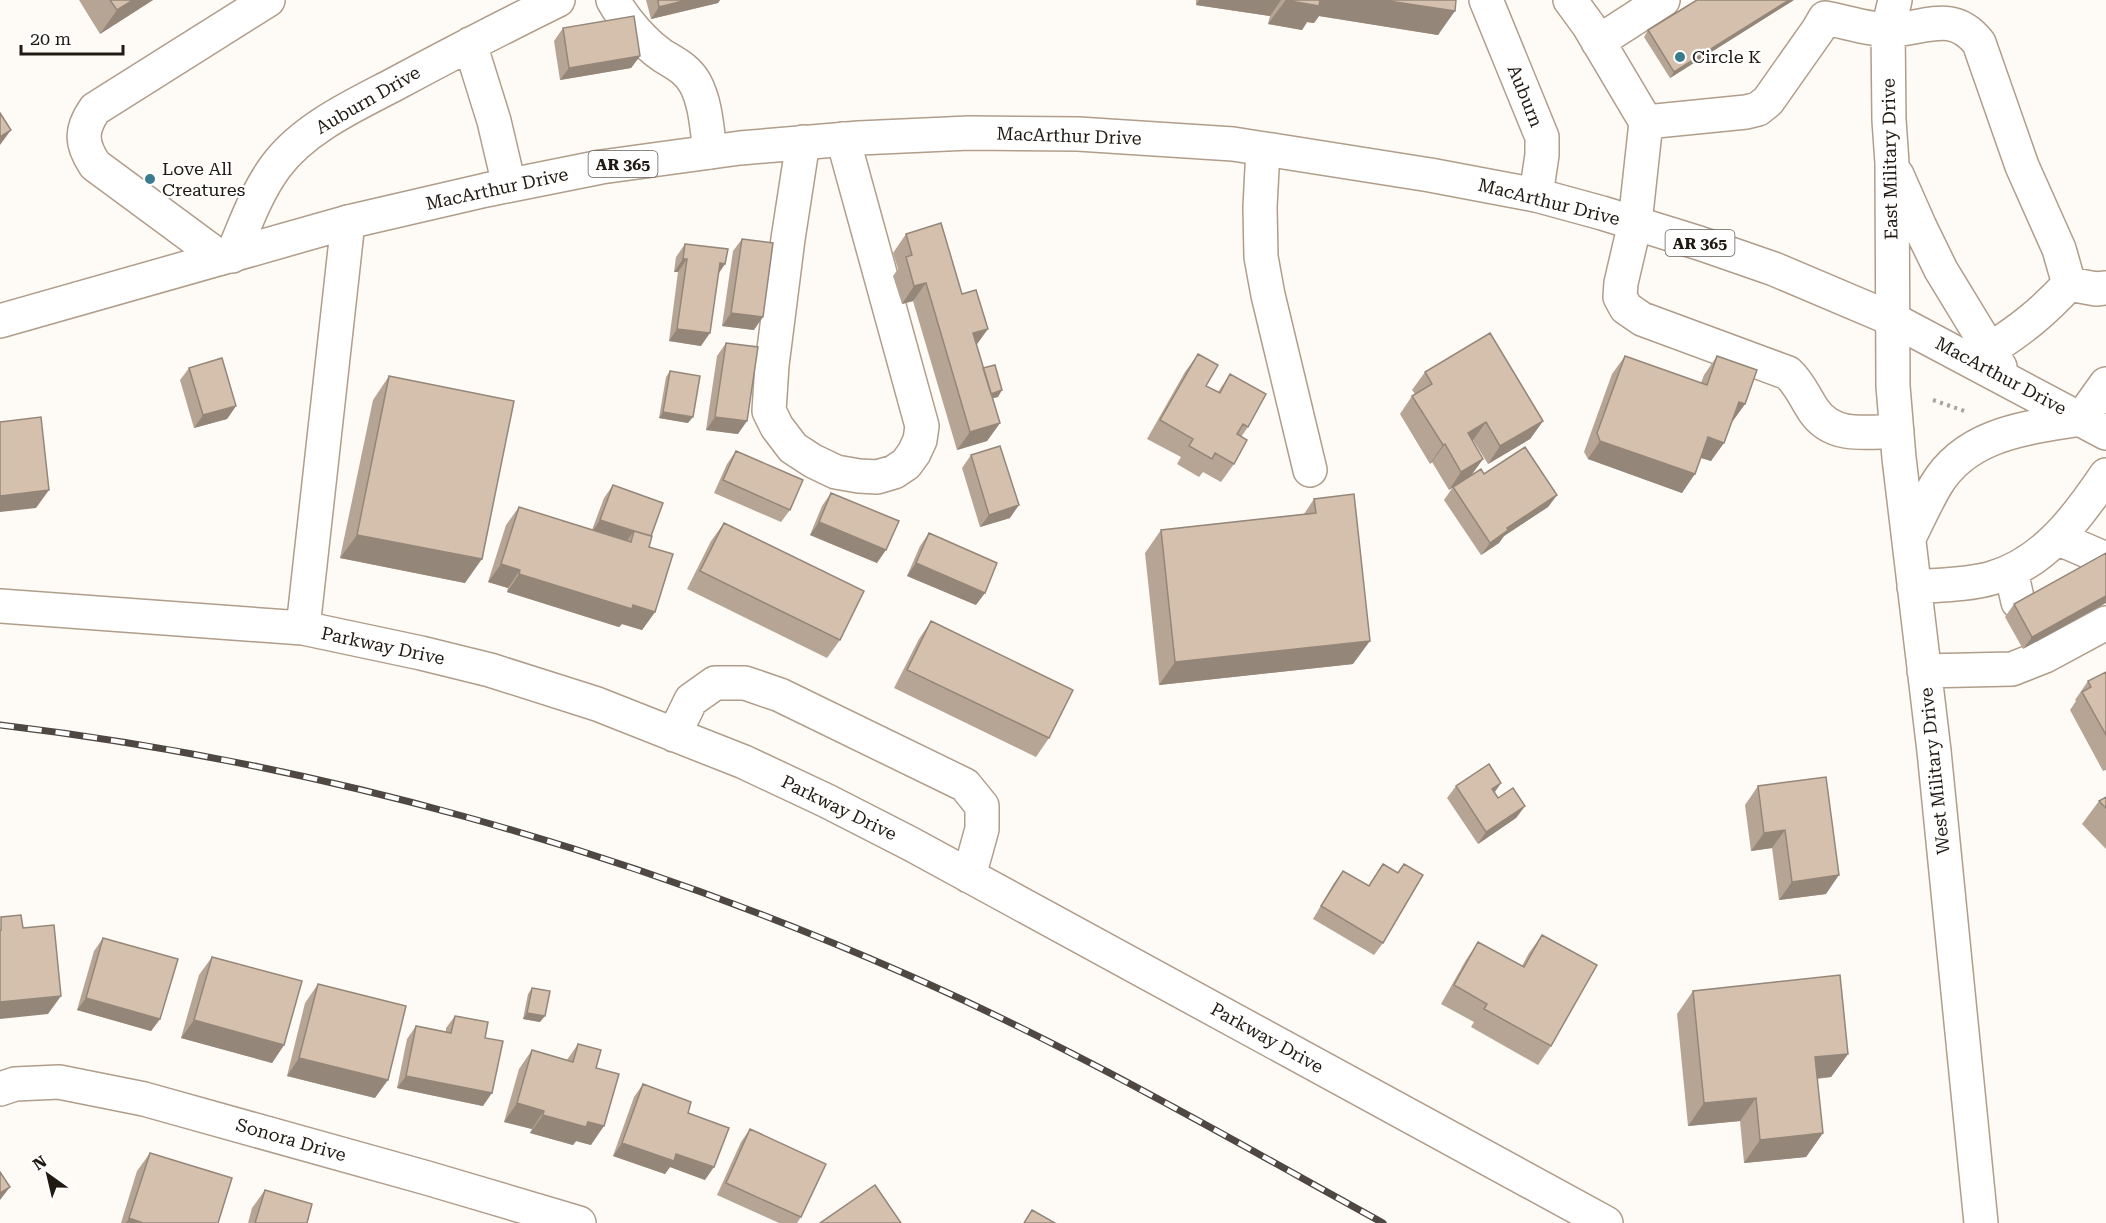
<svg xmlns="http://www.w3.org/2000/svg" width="2106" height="1223" font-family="'Roboto Serif',serif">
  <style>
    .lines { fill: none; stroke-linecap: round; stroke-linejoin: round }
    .minor-casing { stroke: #b09d8a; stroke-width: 36 }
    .major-casing { stroke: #b09d8a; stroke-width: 36 }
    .path { stroke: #a8a39d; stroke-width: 4; stroke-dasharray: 3 4.5; stroke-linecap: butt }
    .minor { stroke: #fff; stroke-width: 33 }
    .major { stroke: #fff; stroke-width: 33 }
    .rail-casing { stroke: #4f4842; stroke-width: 7 }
    .rail { stroke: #fff; stroke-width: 4.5; stroke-dasharray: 14; stroke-linecap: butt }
    .wall { fill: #b6a594 }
    .shaded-wall { fill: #948678 }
    .building { fill: #d4c0ac; stroke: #948678; stroke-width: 1.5 }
    .poi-dot { fill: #3a7b8d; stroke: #fff; stroke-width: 2 }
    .labels { text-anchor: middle; stroke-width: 4.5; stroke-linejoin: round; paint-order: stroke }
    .shield { fill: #fff; stroke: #645f5a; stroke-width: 1.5 }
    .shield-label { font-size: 16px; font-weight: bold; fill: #211a13 }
    .poi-label { font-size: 18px; fill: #211a13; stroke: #fff; text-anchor: start }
    .street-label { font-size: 18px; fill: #211a13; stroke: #fff }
  </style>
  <rect width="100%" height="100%" fill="#fefaf6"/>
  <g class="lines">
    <defs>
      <path id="minor" d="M613,0c11,20 31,43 50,56 13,8 24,13 32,27 11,20 12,47 15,69
        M1486,0l56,137v18l-6,40
        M1570,0l19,26 57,96 -11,101 -14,60 -1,14 6,11 16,11 146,54c12,11 17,25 26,38 19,28 54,21 83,20
        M1895,0l-7,30 1,90 3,43 1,223 6,72 35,293 47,472
        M1598,42l65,-42
        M470,44l24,77 15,64
        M1646,122l100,-10 12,-3 10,-8 50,-71 7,-12c18,3 45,12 64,12 34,0 63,-22 90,13l43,123 37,83 10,35c-27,29 -47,45 -80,66
        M803,142l-15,97 -16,126 -3,46 8,16 16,21 20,13 23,11 23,4 18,1 17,-5 12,-8 8,-11 6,-13 2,-14 -79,-287
        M1263,149l-3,58 1,50 7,38 42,175
        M1897,175l23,52 21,43 59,97
        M232,256c13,-31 24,-63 44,-90 28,-38 79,-61 119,-82 54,-29 108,-57 163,-84
        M221,258l-126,-93c-14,-21 -15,-35 0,-56l173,-109
        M2069,284l27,5 10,-1
        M1909,538c9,-18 17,-36 27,-53 31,-52 91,-57 145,-66l25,-35
        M2057,538l42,18
        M2011,571l7,31
        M1914,587c25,-2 54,-2 78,-9 52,-15 85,-60 114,-103
        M0,606l303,22 118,25 69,17 107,34 147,58 83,39 84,43 695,379
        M303,628l45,-406
        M1924,671l88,-2 33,-13 61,-33
        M674,735l17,-35 24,-17h30l35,12 185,90 17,21v23l-13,47
        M0,1089l15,-5 44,-2 85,17 283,79 152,45"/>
      <path id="major" d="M0,321l348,-99 138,-32 115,-23 139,-19 119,-10 110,-5 109,1 155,10 197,31 106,20 66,18 97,30 75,26 118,50 214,114"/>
    </defs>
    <use href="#minor" class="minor-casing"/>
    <use href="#major" class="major-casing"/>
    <path class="path" d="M1933,400l34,12"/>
    <use href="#minor" class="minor"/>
    <use href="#major" class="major"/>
    <defs>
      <path id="rail" d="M0,725c313,37 620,123 908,250 164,72 319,162 475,248"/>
    </defs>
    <use href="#rail" class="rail-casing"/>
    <use href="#rail" class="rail"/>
  </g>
  <path class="wall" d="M79,0h74l-53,34z
    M646,0h74l-2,3 -67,16z
    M1196,0h260l-18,35 -119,-19 -5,7 -7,-1 -5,8 -34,-6 2,-8 -74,-11z
    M1794,0l-124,78 -26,-41 4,-7z
    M563,28l77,28 -9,12 -71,12 -6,-39z
    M906,234l70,112 7,22 15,29 -6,1 8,25 -13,18 -30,9 -44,-149 -11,3 -9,-28 5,-7 -5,-16z
    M742,239l12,91 -32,-4 11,-75z
    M685,244l16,102 -32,-5 9,-69h-4l2,-15z
    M726,343l12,91 -32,-4 11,-74z
    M1198,354l8,32 12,6 12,-18 18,53 -7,10 -7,27 -13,18 -18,-10 -4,5 -22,-13 4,-7 -34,-18 38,-67z
    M1625,356l76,27 3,-8 13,-19 28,48 -13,18 -21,39 -10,-3 -19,35 -94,-34 -4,-7 28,-78z
    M189,368l47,38 -9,13 -33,9 -14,-48z
    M670,371l18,52 -29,-5 7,-41z
    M1425,372l118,49 -13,18 -42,25 -15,-24h-1l11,19 -12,16 13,-1 73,21 -9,12 -44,29 -5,7 -18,12 -37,-55 9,-13 -4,3 -17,-28 -2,2 -30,-50 12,-18 3,-2 -3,-4z
    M389,376l76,207 -125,-25 33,-158z
    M736,451l54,59 -9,12 -67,-29 13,-29z
    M971,455l39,63 -30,9 -18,-59z
    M613,485l38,51 -2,11 6,65 -13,18 -20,-6 -3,3 -112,-35 1,-4 -20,-6 18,-57 13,-18 73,23 12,-32z
    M831,493l46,70 -67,-28 12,-29z
    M1314,499l39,165 -194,21 -14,-132 16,-23 143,-16z
    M724,523l116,117 -13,18 -140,-69 24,-48z
    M929,533l47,72 -69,-29 13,-30z
    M2106,553l-83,96 -18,-32 9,-13z
    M931,621l118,117 -13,19 -142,-69 25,-49z
    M2106,672v98l-3,1 -33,-61 6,-9 -1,-1 13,-19z
    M1501,783l-6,9 3,6 27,8 -9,12 -38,26 -31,-46 9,-12z
    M1758,786l68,108 -47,6 -7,-52 -21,3 -6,-46z
    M2106,797v52l-24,-25 17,-23z
    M1383,864l14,9 7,-9 -21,79 -9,12 -61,-36 21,-36 9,-12 25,15z
    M1542,935l9,111 -13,19 -67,-38 3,-5 -33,-18 25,-44 12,-18 44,24 7,-13z
    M103,938l57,81 -9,12 -74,-21 17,-59z
    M212,957l72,88 -12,18 -91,-25 18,-63z
    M318,984l57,114 -88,-22 18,-73z
    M532,988l8,34 -17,-3 5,-25z
    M1693,991l155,63 -17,23 -14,2 6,54 -17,24 -62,6 -4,-42 -52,5 -11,-112z
    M455,1016l30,22 -2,68 -86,-18 10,-49 9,-13 30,6v-4z
    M578,1044l18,24 -5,77 -15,-4 -3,4 -43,-12 2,-4 -28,-7 15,-53 13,-19 35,10z
    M643,1084l45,29 17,67 -35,-13 -5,7 -52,-18 21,-59z
    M750,1129l51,88 -4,6h-18l-62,-28 24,-53z
    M150,1153l68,70h-97l16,-52z
    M265,1190l42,33h-59l4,-15z"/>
  <path class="shaded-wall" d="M133,0h20l-53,34 17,-24z
    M687,0h33l-2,3 -67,16 8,-12z
    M1199,0h82l-11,16 -74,-11z
    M1319,0h63l73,11 -17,24 -119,-19 -5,7 -7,-1 -5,8 -34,-6 17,-23z
    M1789,0h5l-124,78 4,-6z
    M640,56l-9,12 -71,12 9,-12z
    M11,130l-11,15v-8z
    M683,259h4l-9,13h-4z
    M720,263l5,1 -8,12z
    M926,283l-13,18 -11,3 12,-18z
    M731,313l32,4 -9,13 -32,-4z
    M677,329l33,4 -9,13 -32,-5z
    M988,329l-13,18 -2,-14z
    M1002,390l-4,7 -17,4 5,-6z
    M1739,402l6,2 -13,18z
    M236,406l-9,13 -33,9 9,-13z
    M663,412l30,5 -5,6 -29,-5z
    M715,417l32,4 -9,13 -32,-4z
    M1543,421l-13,18 -42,25 12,-18z
    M1486,422l-13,18 -18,11 13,-18z
    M1000,423l-13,18 -30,9 13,-18z
    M1708,437l16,6 -13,18 -16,-5z
    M1600,441l95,33 -13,19 -94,-34z
    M1445,444l-13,18 -2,2 13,-19z
    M1483,459l-13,18 -21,13 12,-18z
    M49,490l-13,18 -36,4v-16z
    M1557,495l-9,12 -44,29 -5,7 -18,12 9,-12 17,-15z
    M1019,505l-9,13 -30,9 9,-12z
    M600,520l34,11 -9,13 -33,-12z
    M819,522l67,28 -9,13 -67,-28z
    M357,535l125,24 -17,24 -125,-25z
    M916,563l69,30 -9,12 -69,-29z
    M501,564l19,6 -12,18 -20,-6z
    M519,574l114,31 22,7 -13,18 -20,-6 -3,3 -112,-35z
    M2106,596v7l-83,46 9,-12z
    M1370,641l-17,23 -194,21 16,-23z
    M1501,783l-9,12v-6z
    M1525,806l-9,12 -38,26 8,-12z
    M1785,830l-13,18 -21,3 13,-18z
    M1839,875l-13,19 -47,6 13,-18z
    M61,996l-13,18 -48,5v-17z
    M86,998l74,21 -9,12 -74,-21z
    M527,1013l18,3 -5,6 -17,-3z
    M194,1020l90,25 -12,18 -91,-25z
    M1848,1054l-17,23 -32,3 16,-23z
    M299,1058l89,22 -13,18 -88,-22z
    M406,1076l86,17 -9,13 -86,-18z
    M1756,1098l-16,23 -52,5 16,-23z
    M517,1103l27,8 -12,18 -28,-7z
    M543,1115l45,7 16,4 -13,19 -15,-4 -3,4 -43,-12z
    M1823,1133l-17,24 -62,6 16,-23z
    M622,1143l54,11 38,13 -9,13 -35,-13 -5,7 -52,-18z
    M10,1187l-10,13v-7z
    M129,1218l14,5h-17z"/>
  <path class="building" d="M110,0h23l-16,10z
    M658,0h29l-28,7z
    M1285,0h35l-1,6z
    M1382,0h74l-1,11z
    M1697,0h92l-115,72 -26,-42z
    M634,16l6,40 -71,12 -6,-40z
    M0,113l11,17 -11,7z
    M941,223l21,71 14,-4 12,39 -15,4 27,90 -30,9 -44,-149 -12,3 -8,-29 6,-2 -6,-21z
    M742,239l31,4 -10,74 -32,-4z
    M685,244l43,5 -3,15 -5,-1 -10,70 -33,-4 10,-70h-4z
    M1490,333l53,88 -43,25 -14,-24 -18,11 15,26 -22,13 -16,-28 -2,1 -31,-49 20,-12 -7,-12z
    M726,343l32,4 -11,74 -32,-4z
    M1198,354l20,11 -12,21 14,7 10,-19 36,20 -18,33 -5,-3 -6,10 10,6 -13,24 -19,-11 -3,6 -23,-13 4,-7 -33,-19z
    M1625,356l82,29 10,-29 40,14 -12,34 -6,-2 -15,41 -16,-6 -13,37 -95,-33 -3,-8z
    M222,358l14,48 -33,9 -14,-47z
    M995,365l7,25 -11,4 -8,-26z
    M670,371l30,5 -7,41 -30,-5z
    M389,376l125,25 -32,158 -125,-24z
    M41,417l8,73 -49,6v-74z
    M1000,446l19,59 -30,10 -18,-60z
    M1525,447l32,48 -50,33 1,2 -18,13 -37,-56 28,-18 3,5z
    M736,451l67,29 -13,30 -67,-30z
    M613,485l50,18 -12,33 -17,-5 -34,-11z
    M831,493l68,28 -13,29 -67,-28z
    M1354,494l16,147 -195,21 -14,-132 155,-17 -2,-14z
    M519,507l112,35 3,-11 18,5 -3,11 24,7 -18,58 -22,-7 -1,4 -113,-35 1,-4 -19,-6z
    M724,523l140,68 -24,49 -140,-69z
    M929,533l68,30 -12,30 -69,-30z
    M2106,553v43l-74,41 -18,-33z
    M931,621l142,69 -24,48 -142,-68z
    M2106,672v63l-24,-43 9,-5 -3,-6z
    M1489,764l12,19 -9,6 6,9 15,-10 12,18 -39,26 -30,-46z
    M1826,777l13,98 -47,7 -7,-52 -21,3 -6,-47z
    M2106,797v11l-7,-7z
    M1383,864l15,9 6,-9 19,11 -40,68 -62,-37 22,-35 26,15z
    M21,915l2,13 31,-3 7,71 -61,6v-72h1v-13z
    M1542,935l55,30 -46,81 -67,-37 3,-5 -33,-19 24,-43 46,25z
    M103,938l75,21 -18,60 -74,-21z
    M212,957l90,24 -18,64 -90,-25z
    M1840,975l8,79 -33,3 8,76 -63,7 -4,-42 -52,5 -11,-112z
    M318,984l88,22 -18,74 -89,-22z
    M532,988l18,3 -5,25 -18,-3z
    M455,1016l33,6 -3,16 18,3 -11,52 -86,-17 10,-50 35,7z
    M578,1044l23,6 -5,18 23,6 -15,52 -16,-4 -2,5 -43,-12 1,-4 -27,-8 15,-53 41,12z
    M643,1084l48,18 -3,11 41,15 -15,39 -38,-13 -2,7 -52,-18z
    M750,1129l76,35 -25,53 -75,-34z
    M150,1153l82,25 -14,45h-75l-14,-5z
    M0,1172l10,15 -10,6z
    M875,1185l26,38h-81z
    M265,1190l47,14 -5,19h-52z
    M1032,1210l23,13h-31z"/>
  <g class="poi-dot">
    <circle cx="1680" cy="57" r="6"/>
    <circle cx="150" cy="179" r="6"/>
  </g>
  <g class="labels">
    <g class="shield">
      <rect x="588.5" y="151" width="69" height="26" rx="4.5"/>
      <rect x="1665.5" y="230" width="69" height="26" rx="4.5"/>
    </g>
    <g class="shield-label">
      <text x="623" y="170">AR 365</text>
      <text x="1700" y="249">AR 365</text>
    </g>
    <g class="poi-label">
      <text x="1692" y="63">Circle K</text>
      <text x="162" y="175">Love All<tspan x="162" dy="21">Creatures</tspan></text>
    </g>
    <g class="street-label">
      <text transform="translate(1525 96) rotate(68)" y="6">Auburn</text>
      <text transform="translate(368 100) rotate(-30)" y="6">Auburn Drive</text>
      <text transform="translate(1069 136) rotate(2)" y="6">MacArthur Drive</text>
      <text transform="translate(1890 159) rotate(-91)" y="6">East Military Drive</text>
      <text transform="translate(497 189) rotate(-12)" y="6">MacArthur Drive</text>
      <text transform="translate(1549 202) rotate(14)" y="6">MacArthur Drive</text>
      <text transform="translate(2001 376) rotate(28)" y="6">MacArthur Drive</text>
      <text transform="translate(383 646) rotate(12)" y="6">Parkway Drive</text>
      <text transform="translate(1935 771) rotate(-96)" y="6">West Military Drive</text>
      <text transform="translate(839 808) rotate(26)" y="6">Parkway Drive</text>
      <text transform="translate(1267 1038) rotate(29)" y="6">Parkway Drive</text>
      <text transform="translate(291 1140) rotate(16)" y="6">Sonora Drive</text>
    </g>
  </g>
  <g transform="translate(48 1175) rotate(326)" stroke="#ffffff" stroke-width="4.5" paint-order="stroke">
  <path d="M0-4.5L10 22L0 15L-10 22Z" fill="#211a13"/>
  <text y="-9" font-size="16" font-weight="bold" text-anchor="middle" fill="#211a13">N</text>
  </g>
  <path d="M21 45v9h102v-9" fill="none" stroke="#211a13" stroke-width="3"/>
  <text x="30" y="45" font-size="18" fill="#211a13" stroke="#ffffff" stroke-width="4.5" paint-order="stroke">20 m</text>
</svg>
